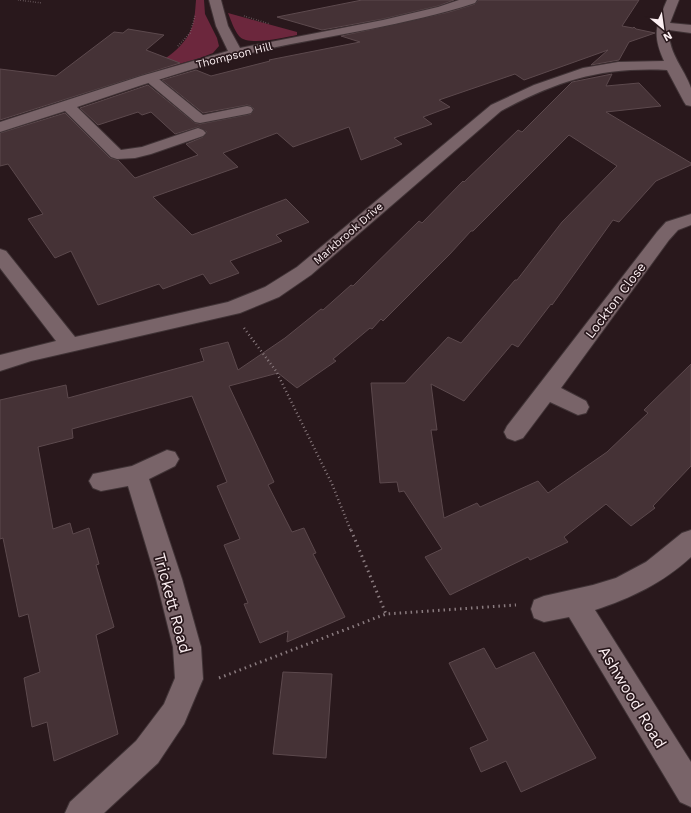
<svg xmlns="http://www.w3.org/2000/svg" width="691" height="813" font-family="'Work Sans',sans-serif">
  <style>
    .green { fill: #6c273d }
    .building { fill: #453236; stroke: #5c494d }
    .lines { fill: none; stroke-linecap: round; stroke-linejoin: round }
    .lane-casing { stroke: #403336; stroke-width: 2 }
    .street-casing { stroke: #403336; stroke-width: 2 }
    .path-far2 { stroke: #8a7b7f; stroke-width: 1.5; stroke-dasharray: 0.5 2; stroke-linecap: butt }
    .path-far1 { stroke: #8a7b7f; stroke-width: 2.5; stroke-dasharray: 1 3; stroke-linecap: butt }
    .path { stroke: #8a7b7f; stroke-width: 3; stroke-dasharray: 1.5 4; stroke-linecap: butt }
    .lane { fill: #796469; fill-rule: evenodd }
    .street { fill: #796469; fill-rule: evenodd }
    .labels { text-anchor: middle; stroke-width: 3.5; stroke-linejoin: round; paint-order: stroke }
    .far-street-label { font-size: 11px; fill: #fceff2; stroke: #29181c }
    .street-label { font-size: 13px; fill: #fceff2; stroke: #29181c }
    .near-street-label { font-size: 16px; fill: #fceff2; stroke: #29181c }
  </style>
  <rect width="100%" height="100%" fill="#29181c"/>
  <path class="green" d="M196,0h8l1,14 12,24 2,8 -6,7 -13,5 -74,21c23,-11 50,-22 63,-45 6,-10 6,-23 7,-34z
    M228,13l69,19v3c-12,2 -49,12 -58,1 -5,-6 -8,-16 -11,-23z"/>
  <path class="building" d="M362,0h92l-16,6 -55,13 -61,11 -45,-13z
    M478,0h161l-17,26 11,2 1,-1 2,2 19,4 -26,9 -10,18 -28,5 17,-15 -84,30 -9,-6 -76,26 11,7 -27,10 9,7 -38,14 8,6 -41,16 -12,-33 -56,20 -16,-14 -54,20 15,14 -85,30 39,38 94,-36 23,23 -33,13 6,6 -52,20 9,12 -29,11 -7,-10 -40,15 -4,-5 -61,21 -27,-54 -16,7 -27,-39 15,-5 -35,-50 -8,2v-33l65,-20 45,45 8,2 17,18 63,-23 -12,-11 17,-7 4,-5 -9,-5 -23,7 -24,-22 -9,3 -4,-3 -40,13 -18,-17 68,-23 47,38 5,1 51,-10 3,-5 -3,-3 -4,-1 -44,8 -41,-33 34,-10 15,6 59,-15 -1,-1 91,-18 -19,-6 108,-24 26,-8z
    M128,29l36,6 -18,15 34,13 -180,57v-51l56,7 58,-44 9,1z
    M612,74l-6,12 33,-3 22,23 -55,6 85,51v2l-35,16 -37,41 -6,-2 -61,85 -1,-1 -33,43 -6,-3 -48,57 -33,-17 6,46h-6l13,88 33,-15 3,4 58,-26 10,12 59,-41 41,-39 -4,-3 47,-46v102l-38,40 2,2 -24,18 -25,-22 -42,33 4,5 -38,18 -2,-3 -78,38 -25,-38 17,-8 -38,-58 -5,1 -2,-10 -17,1 -9,-100h34l43,-46 13,6 54,-63h2l45,-58 55,-56 -48,-31 -96,96h-2l-21,23 -67,67 -2,-2 -9,10 -2,-1 -37,31 3,2 -39,27 -19,-15 -49,13 45,96 -6,3 24,47 12,-4 12,25 -3,1 32,63 -58,25 1,-11 -28,12 -16,-39 4,-1 -24,-58 16,-6 -23,-53 10,-4 -35,-86 -120,33 1,9 -35,9 15,82 17,-6 3,11 16,-6 10,36 -3,1 18,62 -18,8 22,99 -64,27 -7,-39 -15,5 -8,-49 16,-6 -12,-58 -9,3 -16,-79 -3,1v-139l66,-15 2,13 136,-37 -4,-12 28,-7 10,28 47,-32 36,-29 2,1 28,-25 2,1 66,-65 3,2 41,-42 1,1 54,-52 4,2 50,-50z
    M484,648l12,21 38,-17 62,106 -75,34 -15,-31 -25,11 -11,-24 18,-8 -39,-77z
    M283,672l49,2 -6,84 -53,-4z"/>
  <g class="lines">
    <defs>
      <path id="lane" d="M150,74l4,1 49,40 44,-9 4,1 2,3 -2,3 -4,1 -47,9 -5,-1 -49,-41 -2,-3 2,-3z"/>
      <path id="street" d="M209,0h12l7,26 12,22 143,-28 55,-13 21,-7h18l-2,3c-71,23 -140,31 -212,47 -63,15 -125,36 -186,57l44,43 21,-3 56,-19 5,2 3,3 -3,3 -52,18 -16,4 -18,1 -6,-2 -46,-46 -65,21v-10l141,-46 87,-25 -12,-25z
        M667,0h12l-9,23 21,2v8l-22,-3c-1,23 15,38 22,58 0,5 0,13 0,18l-5,-1 -2,-3 -17,-32c-65,-3 -108,10 -166,41l-190,164 -32,22 -39,16 -209,48 -31,10v-16l56,-14 -56,-73v-19l6,2 69,86 153,-35 37,-15 32,-20 194,-162 43,-20 49,-17 35,-6 46,-1c-12,-27 -8,-35 3,-61z
        M691,214v11l-13,5 -9,10 -108,148 25,13 3,6 -3,6 -8,2 -28,-13 -27,36 -8,3 -8,-3 -3,-6 3,-6 150,-194 9,-10z
        M167,450l8,2 4,7 -4,7 -26,13 33,100 19,68 2,32 -19,45 -26,39 -54,50h-39l5,-11 66,-61 28,-37 11,-26 -2,-31 -17,-68 -28,-93 -27,5 -8,-3 -4,-7 4,-7 39,-8z
        M691,530v27c-28,26 -60,41 -96,53l96,152v45l-11,-5 -111,-185 -25,5 -10,-4 -3,-9 3,-9 10,-4 49,-11 23,-7 30,-16 36,-29z"/>
    </defs>
    <use href="#lane" class="lane-casing"/>
    <use href="#street" class="street-casing"/>
    <path class="path-far2" d="M18,0l24,3
      M244,16l26,8
      M178,46l12,-13 5,-17"/>
    <path class="path-far1" d="M244,328l32,43 56,113 19,47"/>
    <path class="path" d="M351,530l35,84
      M219,678l167,-64 130,-9"/>
    <use href="#lane" class="lane"/>
    <use href="#street" class="street"/>
  </g>
  <g class="labels">
    <g class="far-street-label">
      <text transform="translate(234 55) rotate(-14)" y="4">Thompson Hill</text>
      <text transform="translate(348 233) rotate(-41)" y="4">Markbrook Drive</text>
    </g>
    <g class="street-label">
      <text transform="translate(615 300) rotate(-53)" y="5">Lockton Close</text>
    </g>
    <g class="near-street-label">
      <text transform="translate(173 603) rotate(75)" y="6">Trickett Road</text>
      <text transform="translate(633 697) rotate(59)" y="6">Ashwood Road</text>
    </g>
  </g>
  <g transform="translate(663 28) rotate(151)" stroke="#29181c" stroke-width="3" paint-order="stroke">
  <path d="M0-3L7 15L0 10L-7 15Z" fill="#fceff2"/>
  <text y="-6" font-size="11" font-weight="bold" text-anchor="middle" fill="#fceff2">N</text>
  </g>
</svg>
